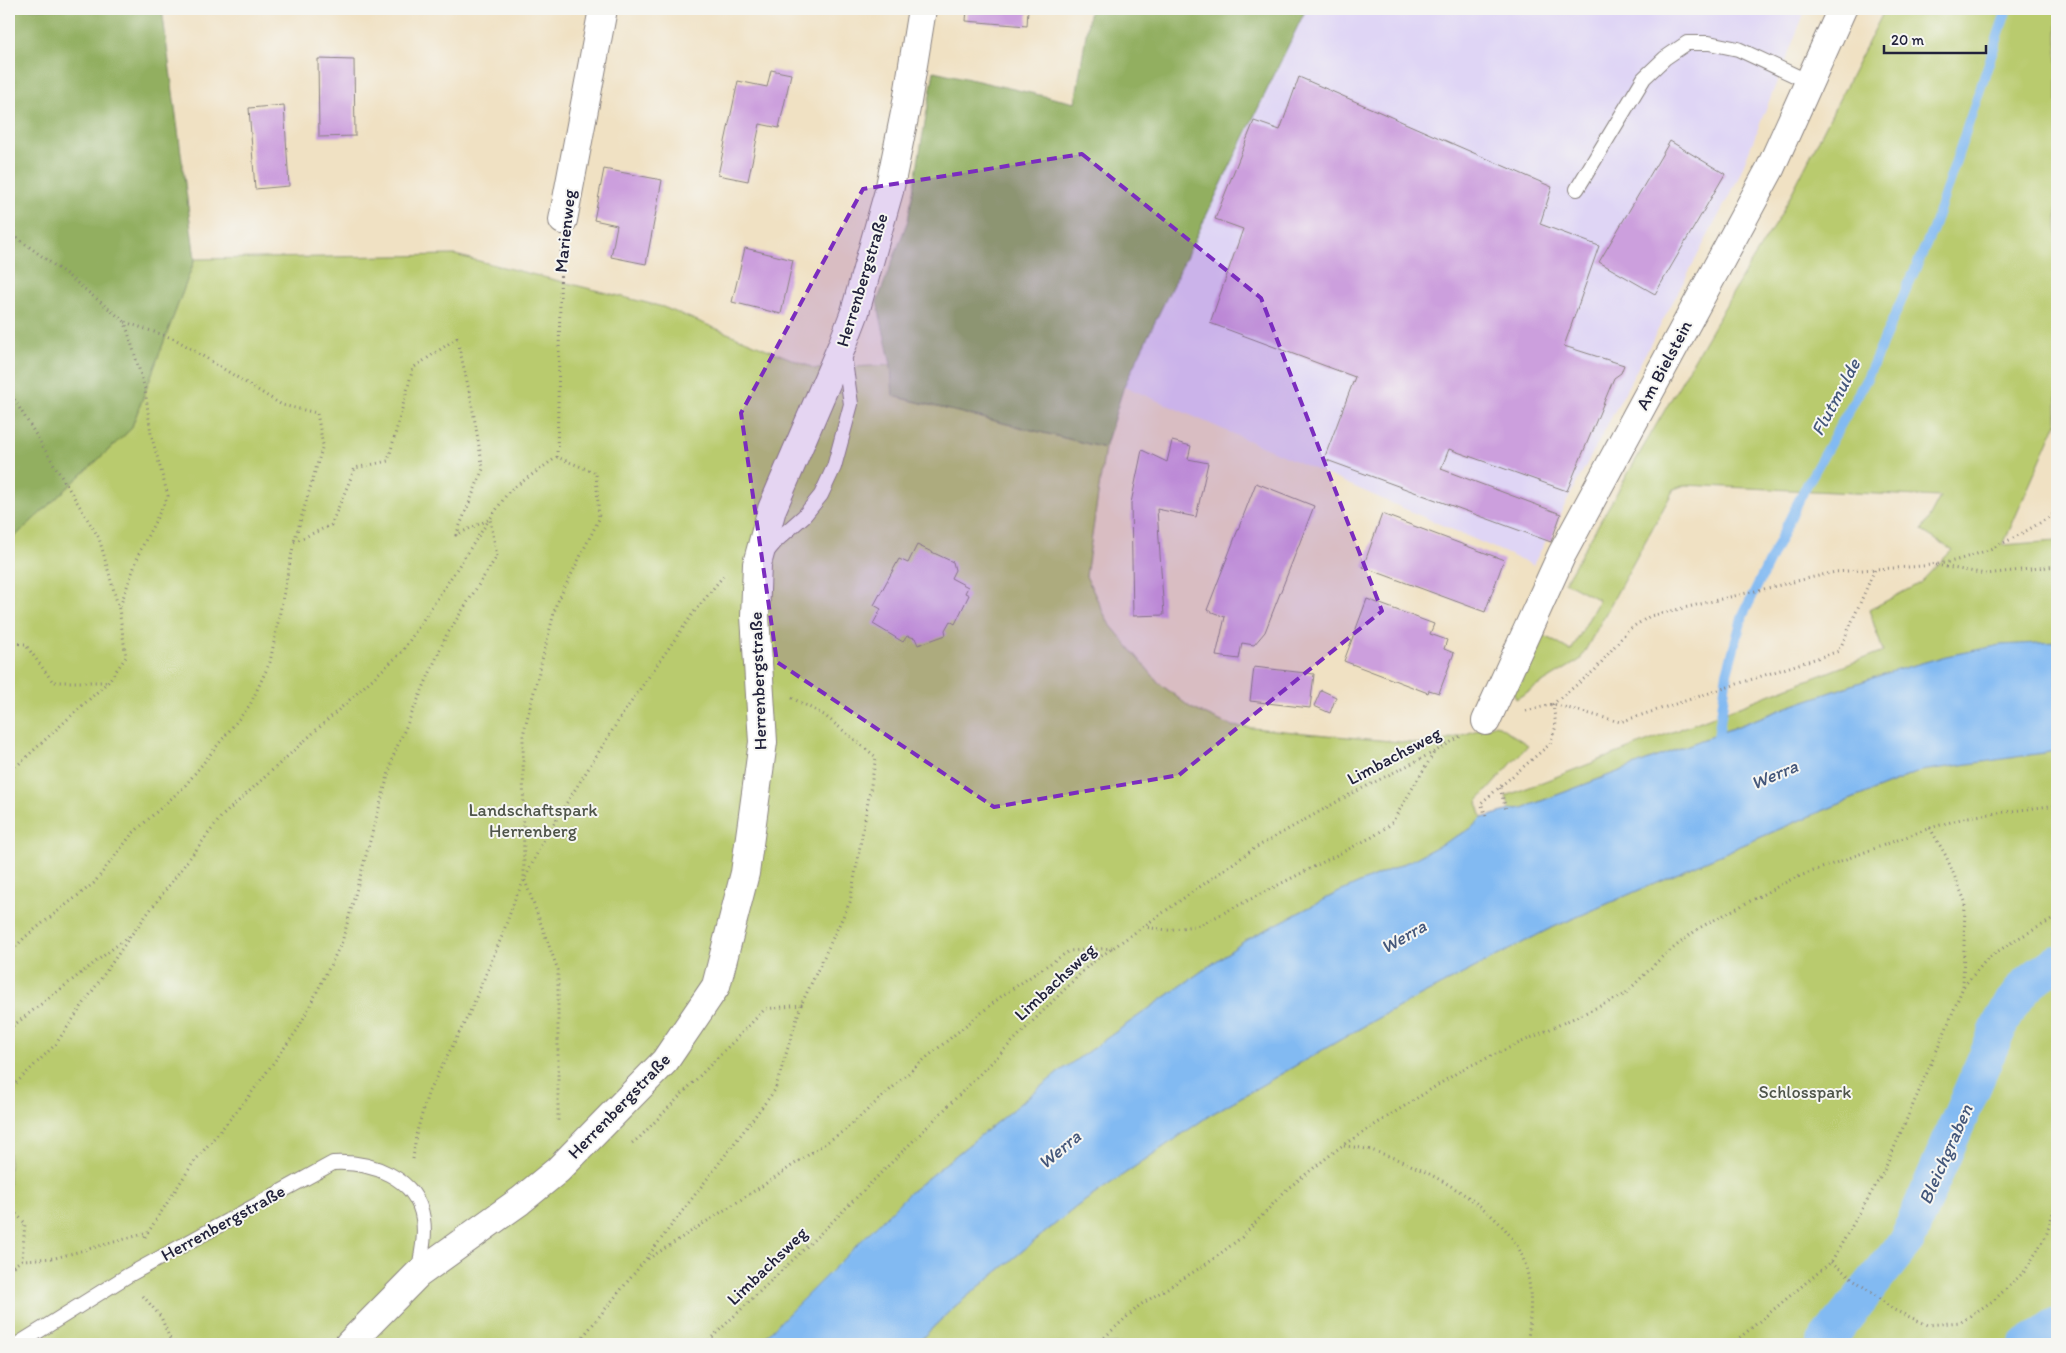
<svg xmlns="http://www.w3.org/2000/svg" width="2066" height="1353" font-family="Itim,sans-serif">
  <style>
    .built { fill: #dfd5f5 }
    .green { fill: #b9cb6e; stroke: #6e7654 }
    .forest { fill: #92af61; stroke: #5a684e }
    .water { fill: #82baf2; stroke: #526e96 }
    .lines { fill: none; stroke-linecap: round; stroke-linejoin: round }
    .stream { stroke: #82baf2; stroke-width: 10 }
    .canal { stroke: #82baf2; stroke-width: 36 }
    .building { fill: #cc9fdd }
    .service-casing { stroke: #89827f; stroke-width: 16 }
    .minor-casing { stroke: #89827f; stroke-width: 30 }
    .path { stroke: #89827f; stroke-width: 3; stroke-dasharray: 1 4; stroke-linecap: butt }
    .service { stroke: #fff; stroke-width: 14 }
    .minor { stroke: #fff; stroke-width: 28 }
    .marked { fill: #7b2cbf; fill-opacity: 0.2; stroke: #7b2cbf; stroke-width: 4; stroke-dasharray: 10 6; stroke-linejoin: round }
    .labels { text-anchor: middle; stroke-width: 4; stroke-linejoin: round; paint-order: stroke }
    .street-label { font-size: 18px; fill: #22223b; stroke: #f6f6f2 }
    .park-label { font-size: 18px; fill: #4f554a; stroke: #f6f6f2 }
    .water-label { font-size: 19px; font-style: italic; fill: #44577b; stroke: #f6f6f2 }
  </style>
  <rect width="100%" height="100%" fill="#f6f6f2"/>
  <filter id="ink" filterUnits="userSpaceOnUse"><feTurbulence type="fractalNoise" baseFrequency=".02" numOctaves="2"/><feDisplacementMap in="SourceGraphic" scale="10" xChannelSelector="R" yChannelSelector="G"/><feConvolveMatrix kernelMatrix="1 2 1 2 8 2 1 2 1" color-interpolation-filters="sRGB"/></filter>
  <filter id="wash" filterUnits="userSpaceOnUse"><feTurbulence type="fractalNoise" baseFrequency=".0096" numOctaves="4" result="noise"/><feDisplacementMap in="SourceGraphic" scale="20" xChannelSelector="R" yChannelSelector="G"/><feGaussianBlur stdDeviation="1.12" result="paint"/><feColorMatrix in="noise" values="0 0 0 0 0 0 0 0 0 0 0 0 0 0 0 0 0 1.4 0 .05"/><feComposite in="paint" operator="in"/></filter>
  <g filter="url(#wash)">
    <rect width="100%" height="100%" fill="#f0e1c3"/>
    <path class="built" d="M1306,9h500l-69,172 -204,384 -409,-179z"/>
    <path class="green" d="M1885,9h172v413l-54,123 54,-4v803h-1141l37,-36 123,-101 134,-92 168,-97 169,-88 258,-112 116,-47 -31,-99 -102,35 -265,101 -13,2 -4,-14 377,-145 -14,-41 51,-27 32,-33 -30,-19 18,-34 -255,-12 -11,4 -94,171 -64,39 -6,-15 28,-52 33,19 28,-51 -34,-18 180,-310 35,-56z
      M455,255l208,52 153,62 75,-4 2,31 212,52 -19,128 22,46 51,61 32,25 40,18 201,19 64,-21 32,21 -51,57 5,16 -11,11 -59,31 -77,34 -89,46 -187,132 -150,121 -151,151h-749v-802l122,-113 64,-170z"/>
    <path class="forest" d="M9,9h153l33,250 -64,170 -122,113z
      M1090,9h216l-182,377 -19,62 -212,-52 -2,-31 -14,-63 31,-82 26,-149 141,32z"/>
    <path class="water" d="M2057,642v109l-136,20 -116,47 -258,112 -169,88 -168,97 -134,92 -123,101 -37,36h-158l151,-151 150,-121 187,-132 89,-46 77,-34 58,-31 12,-11 28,-8 13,-2 265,-101 102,-35 56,-16 55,-11z"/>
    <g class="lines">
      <path class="stream" d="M1717,745l10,-72 16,-58 61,-125 63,-112 66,-149 74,-220"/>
      <path class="canal" d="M1824,1344l83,-104 94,-218c17,-30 26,-42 56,-59
        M2028,1344l29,-18"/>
    </g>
    <g id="blocks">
      <path class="building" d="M967,9h61l-1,17 -61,-5z
        M318,59l36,1 1,76 -36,1z
        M771,70l20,4 -12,54 -19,-4 -12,57 -30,-6 20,-94 29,6z
        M1299,77l253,110 -12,37 59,22 -35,100 60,19 -3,8 -7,5 -47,113 -118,-42 -8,20 120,45 -10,28 -227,-83 31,-82 -145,-54 33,-94 -28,-10 39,-98 26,9z
        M284,105l5,81 -34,3 -6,-81z
        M1670,141l55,33 -70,120 -56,-32z
        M604,169l58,11 -16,84 -35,-7 6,-32 -23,-5z
        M745,248l48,12 -12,54 -49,-12z
        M1172,441l19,5 -3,13 20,4 -12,54 -39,-8 7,106 -31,1 -2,-113 11,-53 25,12z
        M1256,483l58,23 -49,126 -11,13 -12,-2 -3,16 -23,-3 9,-39 -18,-7z
        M1382,514l122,46 -19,52 -122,-45z
        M917,545l36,17 2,8 -4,8 17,9 -3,6 4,2 -14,29 -5,-3 -5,9 1,5 -28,10 -3,-7 -8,-2 -4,6 -30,-18 8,-15 -7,-4 25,-46 9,4z
        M1367,599l67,25 -4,10 17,6 -3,9 10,4 -15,40 -10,-3 -1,3 -84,-32z
        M1254,667l60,7 -4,34 -60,-7z
        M1321,690l15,7 -6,16 -16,-7z"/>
    </g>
  </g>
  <g filter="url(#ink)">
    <use href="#blocks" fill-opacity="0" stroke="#89827f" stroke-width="1"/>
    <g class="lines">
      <defs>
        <path id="service" d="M1577,189l67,-111 21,-20 22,-15h22l29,6 71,33
          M766,553l11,-13 27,-24 17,-21 13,-28 17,-63 -7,-49
          M18,1344l109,-68 206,-113c37,-2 84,14 90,56 3,18 -2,37 -5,55"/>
        <path id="minor" d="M563,220l40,-211
          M1486,721l76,-167 208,-385 72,-160
          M349,1344l69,-70 102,-73 38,-31 107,-109 51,-75 29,-113 18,-131 -8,-126 2,-52 15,-55 70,-163 13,-34 34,-121 17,-83 16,-99"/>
      </defs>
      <use href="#service" class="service-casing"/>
      <use href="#minor" class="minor-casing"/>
      <path class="path" d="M9,232l57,42 59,48
        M9,391l90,147 20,71 7,48 -18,25 -99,91
        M557,457l4,-206
        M294,542l37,-17 24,-57 33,-7 25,-93 44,-30 14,61 12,70 -27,66 34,-16 19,-28 48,-34 39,16 3,46 -43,86 -33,130 1,143 34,92v153
        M1936,565l50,9 71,-8
        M9,643l16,1 28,38h55
        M792,698l32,17 52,42 -26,145 -49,103
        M1526,711l27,-7 67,18 219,-71 36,-82c31,-2 63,-2 92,-12 32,-9 62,-27 90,-45
        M1500,788l6,22
        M1486,816l-5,-13 69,-59 6,-18 -3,-22 42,-34 33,-40 22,-14 185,-44 40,-3
        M1930,828l16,28 19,45 -2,86
        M1143,927l25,3 32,-5 174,-89 17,-12 44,-73
        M9,954l16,-17 69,-54 38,-49 52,-47 66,-82 20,-43 24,-120 29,-97 -6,-32 -35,-8 -107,-66 -50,-17 20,67 6,45 17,62 -28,55 -21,58
        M9,1029l120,-93
        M9,1090l46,-45 77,-111 89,-117 181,-165 87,-132
        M1344,1146c10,1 21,2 30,5 47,15 115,50 142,93 18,28 16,69 11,100
        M413,1159l3,-24 12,-42 41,-79 33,-78 13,-37 29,-60 78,-124 72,-103 31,-38
        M9,1207l16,16 -3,37
        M145,1237l48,-74 54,-64 51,-70 44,-87 52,-188 52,-118 51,-80 -7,-37
        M648,1259l114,-73 83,-56 75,-67 83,-68 66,-44 44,-3
        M1831,1262l63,48 34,15 33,-3 33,-22 31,-29 21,-35 11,-36
        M9,1269l13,-9 33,-2 92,-25
        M143,1296l18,21 11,27
        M577,1344l68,-84 130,-170 26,-85 -36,4 -125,128 -8,6
        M705,1344l121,-116 264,-264 165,-116 94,-53 87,-44 25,-15
        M1097,1344l43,-39 68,-42 34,-26 45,-48 56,-44 120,-76 161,-74 38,-38 37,-29 93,-49 138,-51 38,-11 89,-12
        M1732,1344l99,-82 53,-91 60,-137 19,-47 25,-29 27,-18 42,-23"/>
      <use href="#service" class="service"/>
      <use href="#minor" class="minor"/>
    </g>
  </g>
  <path class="marked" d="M1082,154l179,144 121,313 -203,164 -185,32 -217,-145 -36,-249 122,-224z"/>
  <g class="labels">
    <g class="street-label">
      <text transform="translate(565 231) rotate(-84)" y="6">Marienweg</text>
      <text transform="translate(862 280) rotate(-73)" y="6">Herrenbergstraße</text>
      <text transform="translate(1664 365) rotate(-62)" y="6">Am Bielstein</text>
      <text transform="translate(758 681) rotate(-92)" y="6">Herrenbergstraße</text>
      <text transform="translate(1394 756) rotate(-28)" y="6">Limbachsweg</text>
      <text transform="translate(1055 982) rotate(-43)" y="6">Limbachsweg</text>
      <text transform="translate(619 1106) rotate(-46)" y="6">Herrenbergstraße</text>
      <text transform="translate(223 1223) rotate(-29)" y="6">Herrenbergstraße</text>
      <text transform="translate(767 1266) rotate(-44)" y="6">Limbachsweg</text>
    </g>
    <g class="park-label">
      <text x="533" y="816">Landschaftspark<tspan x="533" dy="21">Herrenberg</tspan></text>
      <text x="1805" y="1098">Schlosspark</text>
    </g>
    <g class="water-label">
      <text transform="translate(1835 397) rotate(-62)" y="7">Flutmulde</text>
      <text transform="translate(1774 774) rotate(-23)" y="7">Werra</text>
      <text transform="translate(1403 936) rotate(-30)" y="7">Werra</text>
      <text transform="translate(1059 1149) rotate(-40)" y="7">Werra</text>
      <text transform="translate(1945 1154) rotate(-66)" y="7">Bleichgraben</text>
    </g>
  </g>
  <rect width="2066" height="1353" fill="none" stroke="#f6f6f2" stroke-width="30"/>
  <path d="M1884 45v8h102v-8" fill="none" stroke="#22223b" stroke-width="2.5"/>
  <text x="1891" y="45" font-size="15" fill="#22223b" stroke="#f6f6f2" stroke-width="4" paint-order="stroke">20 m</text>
</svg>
